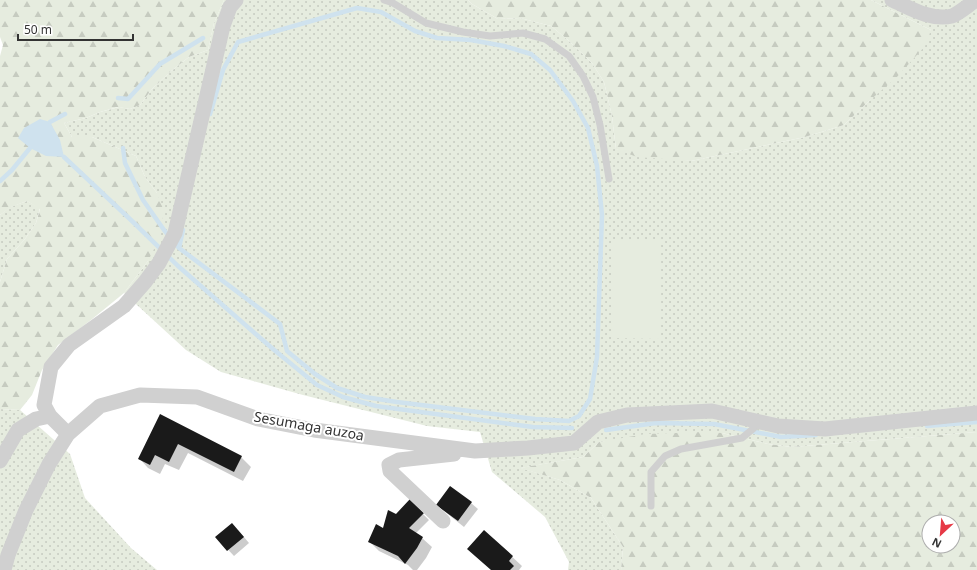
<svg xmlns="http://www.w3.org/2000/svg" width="977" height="570" font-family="'Noto Sans',sans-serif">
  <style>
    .grass { fill: url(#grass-dots) }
    .forest { fill: url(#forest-firs); fill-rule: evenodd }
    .park { fill: #e6ecdf }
    .water { fill: #cfe2ee }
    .shadow { fill: #0003 }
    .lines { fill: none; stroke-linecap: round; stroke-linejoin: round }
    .stream { stroke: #cfe2ee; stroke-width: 4.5 }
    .building { fill: #1a1a1a }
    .service { stroke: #d0d0d0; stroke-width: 7 }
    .minor { stroke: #d0d0d0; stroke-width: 15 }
    .labels { text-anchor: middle; stroke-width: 4; stroke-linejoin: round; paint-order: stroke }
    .street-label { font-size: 14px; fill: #333; stroke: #fff }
  </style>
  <defs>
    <pattern id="grass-dots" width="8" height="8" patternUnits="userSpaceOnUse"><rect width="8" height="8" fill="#e6ecdf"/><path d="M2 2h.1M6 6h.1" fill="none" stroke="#c6cbc0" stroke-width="1.8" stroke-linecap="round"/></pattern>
    <pattern id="forest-firs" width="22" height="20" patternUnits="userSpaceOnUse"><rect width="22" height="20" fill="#e6ecdf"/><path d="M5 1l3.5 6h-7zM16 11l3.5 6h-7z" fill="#c6cbc0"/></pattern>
  </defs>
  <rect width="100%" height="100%" fill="#fff"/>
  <path class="grass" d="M224,0h244l4,4 26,15 22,-1 31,8 17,14 24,23 12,19 8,34 4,33 75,12 114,-24 39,-12 25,-24 62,-71 -60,-30h106v432l-185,15 -24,-3 -46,-11 -123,9 -16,15 -62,11 39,12 31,18 32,49 -2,23h-53l1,-8 -24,-45 -53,-45 -12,-40 -53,-6 -124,-31 -82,-23 -35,-22 -62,-57 24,-32 9,-68 -12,-16 -9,-21 -44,-19h-20l-8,-14 22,-5 14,-6 19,-5 11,2 10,-4 12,-16 18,-17 19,-15 19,-7 6,-27z
    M27,201l13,7 -4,15 -11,16 -18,20 -7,23v-67l10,-8z
    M0,409l20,1 50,44 15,44 46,50 26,22h-157z"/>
  <path class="forest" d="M0,0h224l-10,23 -6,27 -19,7 -19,15 -18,17 -12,16 -10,4 -12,-2 -18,5 -14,6 -22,5 8,14h20l44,19 9,21 12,16 7,17 -4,27 -12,24 -24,32 -33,27 -33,25 -16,25 -10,25 -12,15 -20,-1v-127l7,-23 18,-20 11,-16 4,-14 -13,-8 -16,6 -11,8v-159l3,-11 -3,-8z
    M468,0h403l60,30 -6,16 -29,32 -27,23 -25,24 -39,12 -114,24 -54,-4 -21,-8 -4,-33 -8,-34 -12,-19 -24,-23 -17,-14 -31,-8 -22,1 -26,-15z
    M704,432l18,1 46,11 24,3 185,-15v138h-356l2,-23 -32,-49 -31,-18 -40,-12 63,-11 16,-15 47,-8zM929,522h24v24h-24z"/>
  <path class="park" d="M612,241h49l-1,98 -49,-1z"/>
  <path class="water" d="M40,119l10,3 10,18 4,17 -18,-1 -16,-8 -12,-10 6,-10z"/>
  <path class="shadow" d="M161,416l80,41 10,10 -8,14 -55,-28 -9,17 -14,-6 -5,10 -12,-6 -9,-10z
    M451,487l20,16 7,6 -14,18 -20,-16 -7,-6z
    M410,501l19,19 -13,13 6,5 10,9 -6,11 -9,12h-4l-5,-5 -29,-14 -10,-10 14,-11 13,-15z
    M238,530l11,13 -15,13 -17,-18z
    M484,531l38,35 -3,4h-28z"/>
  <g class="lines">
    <path class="stream" d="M118,98l10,1 32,-35 43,-26
      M50,122l15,-8
      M123,148l2,15 18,37 21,30 15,18 101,76 7,27 28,23 22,14 28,9 32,5 138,17 34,2 10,-5 11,-17 7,-42 5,-142 -5,-49 -9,-38 -15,-27 -23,-31 -19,-16 -27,-8 -33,-6 -34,-2 -22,-7 -34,-19 -24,-4 -119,34 -15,28 -13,44
      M64,157l68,64 46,45 95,83 44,36 26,12 33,9 157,21 39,1
      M0,181l12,-11 18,-22
      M179,248l4,-18
      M927,426l50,-4
      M606,430l50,-7 58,1 67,13 35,-2"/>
  </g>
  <path class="building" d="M160,414l82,42 -8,16 -56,-28 -9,18 -14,-7 -5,10 -12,-6z
    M450,486l22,16 -14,19 -22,-16z
    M410,499l14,14 -15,15 14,9 -6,11 -12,16 -7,-8 -30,-14 8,-18 7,4 5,-18 8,4z
    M232,523l12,14 -17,14 -12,-14z
    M484,530l29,26 -4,5 5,5 -4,4h-19l-24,-21z"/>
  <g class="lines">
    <path class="service" d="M384,0l9,3 33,20 37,9 27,4 33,-3 22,6 24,17 14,20 10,21 7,28 9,54
      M651,506v-34l14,-16 16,-7 61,-11 12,-10"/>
    <path class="minor" d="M892,0c18,8 39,21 60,16 6,-2 18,-12 24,-16
      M68,434l-18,-18 -6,-11 7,-38 18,-22 55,-39 21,-24 14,-19 16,-30 48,-207 7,-19 6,-7
      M0,461l18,-31 18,-11 14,-3
      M443,521l-53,-50 -1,-6 10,-5 55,-6
      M4,570l4,-15 18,-45 23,-46 19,-30 32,-28 40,-11 57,2 61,22 56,11 161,21 53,-3 46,-5 24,-21 29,-7 85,-4 66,15 47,3 152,-16"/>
  </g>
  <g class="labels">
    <g class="street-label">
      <text transform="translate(309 426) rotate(10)" y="5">Sesumaga auzoa</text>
    </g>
  </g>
  <g transform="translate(941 534) rotate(206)"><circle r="19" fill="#ffffff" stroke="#adadad"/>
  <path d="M0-3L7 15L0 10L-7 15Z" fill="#e63946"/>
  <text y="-6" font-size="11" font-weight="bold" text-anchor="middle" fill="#333333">N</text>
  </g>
  <path d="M18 34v6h115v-6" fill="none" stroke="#333333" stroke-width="2"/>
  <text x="24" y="34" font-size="12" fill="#333333" stroke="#ffffff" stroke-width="3" paint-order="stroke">50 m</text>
</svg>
